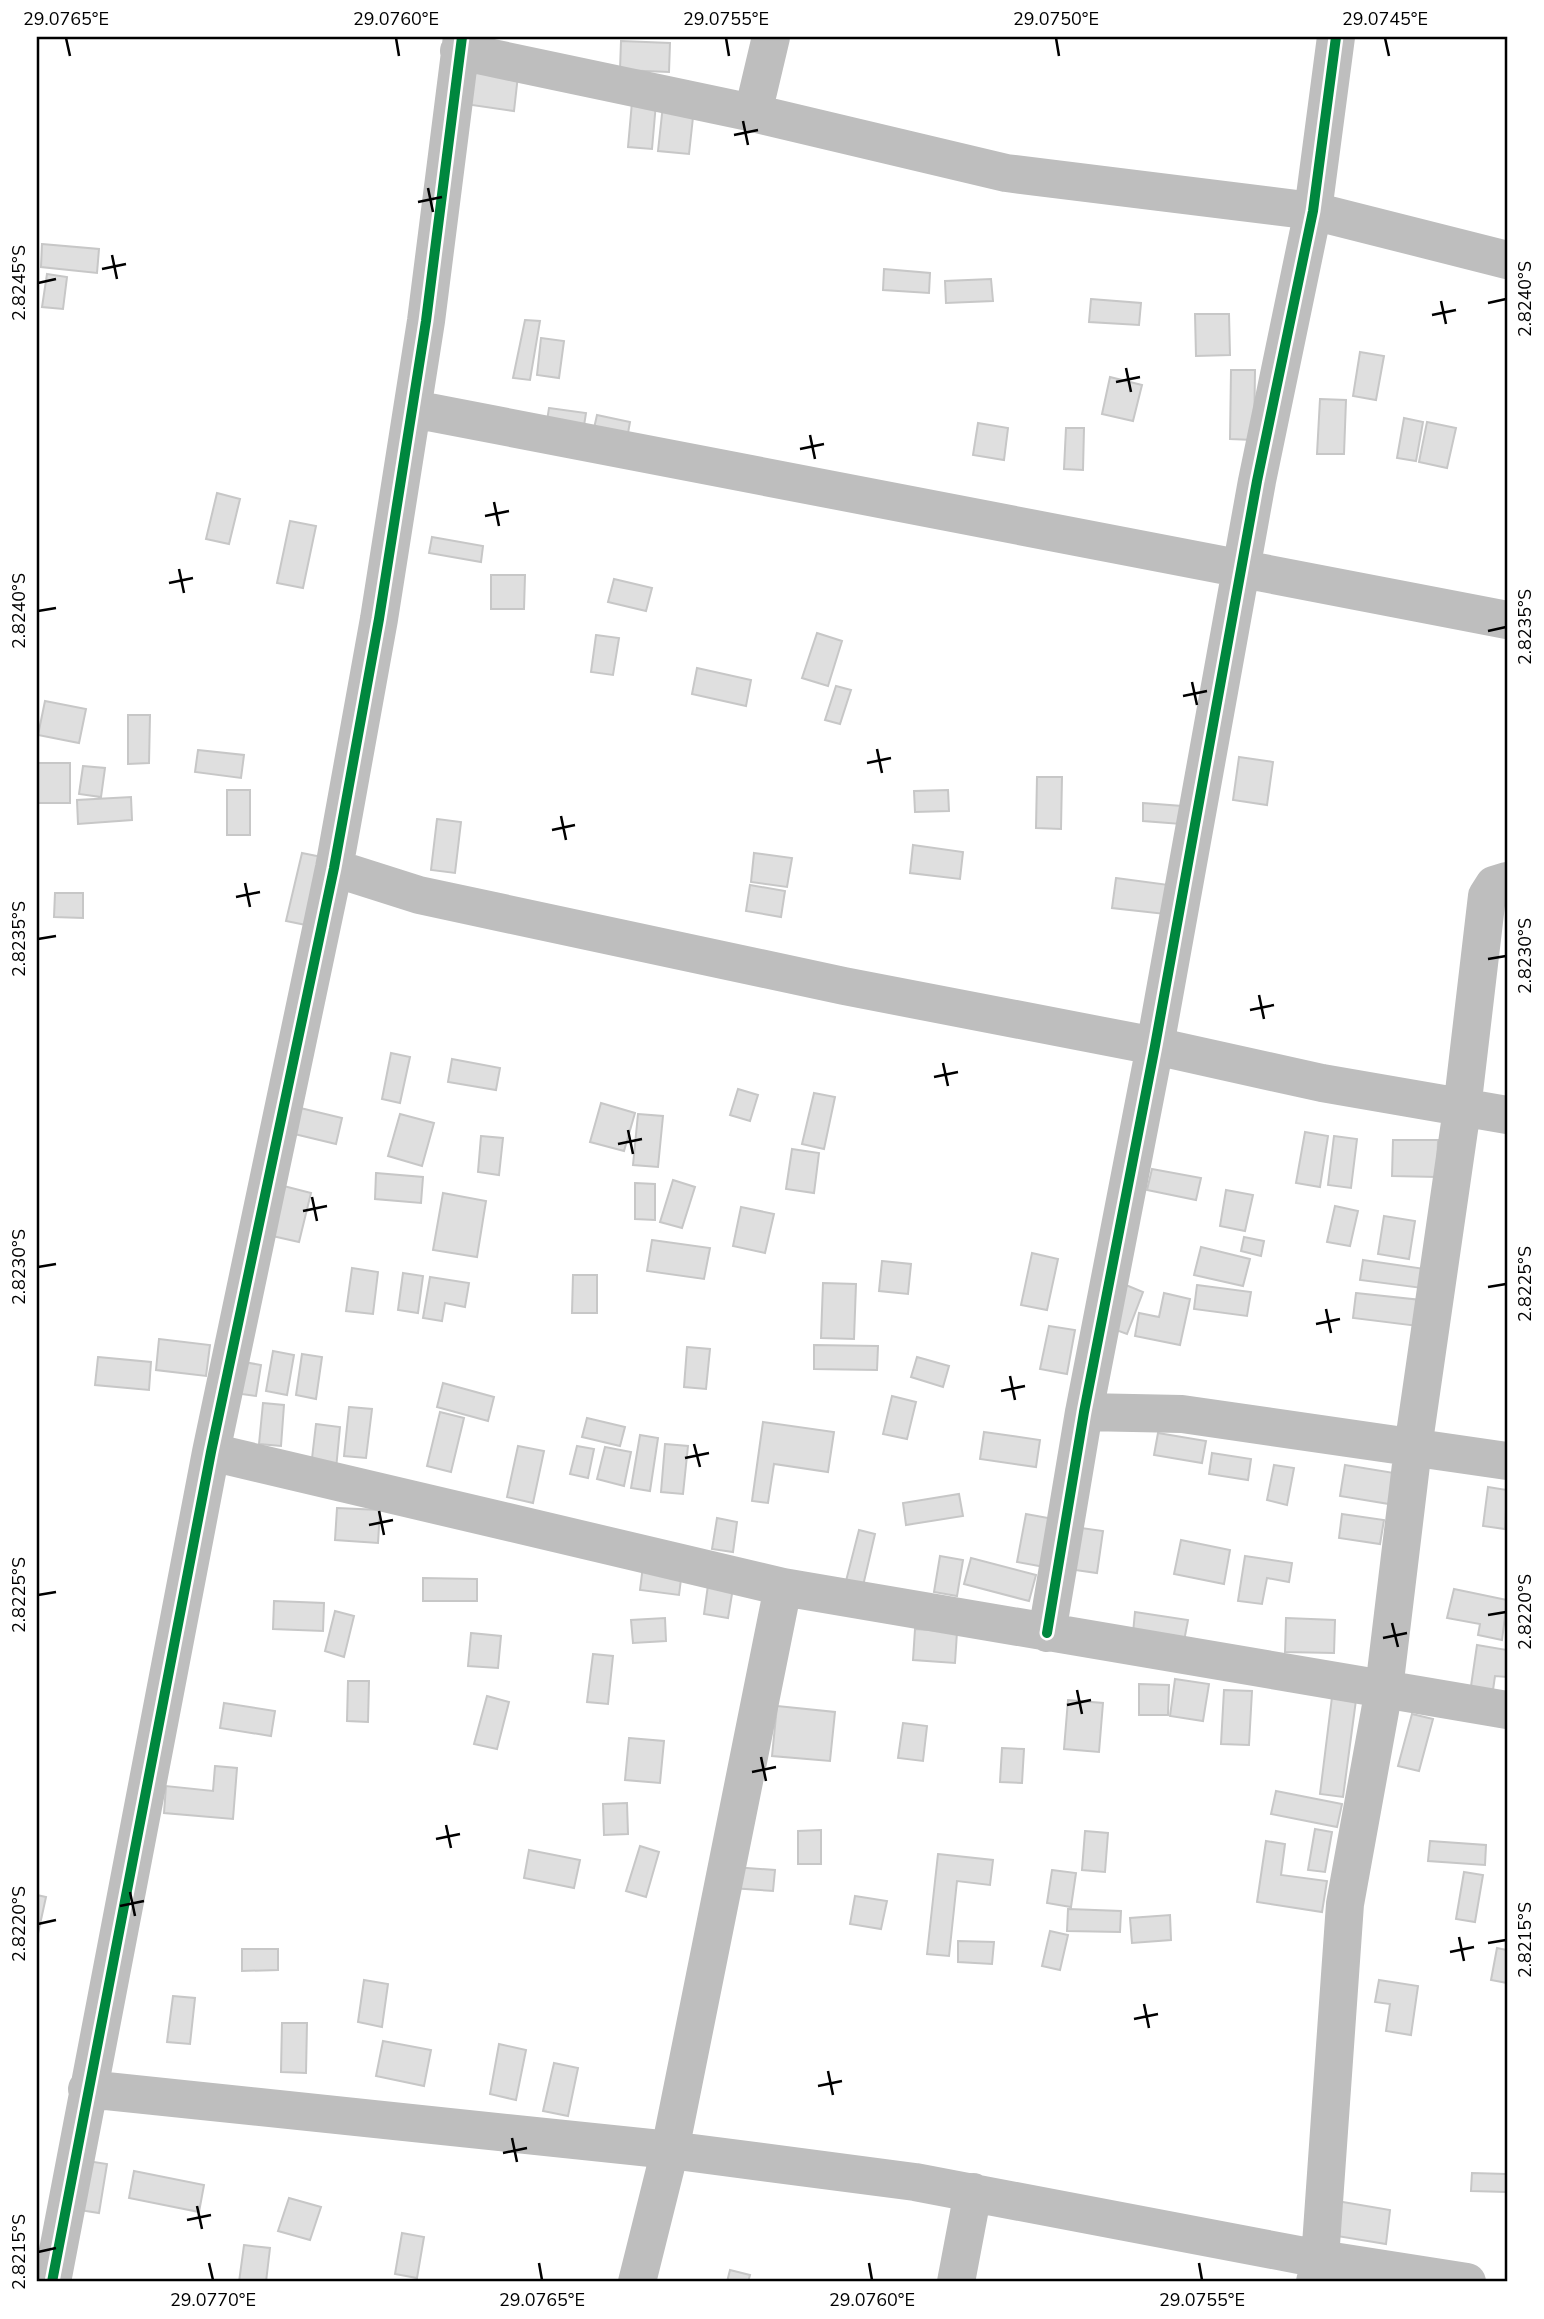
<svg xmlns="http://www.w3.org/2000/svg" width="1544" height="2319" font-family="'Nunito Sans',sans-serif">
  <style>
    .building { fill: #dfdfdf; stroke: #c7c7c7; stroke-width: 2 }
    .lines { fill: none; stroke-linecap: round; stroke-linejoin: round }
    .street { stroke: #bebebe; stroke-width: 38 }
    .cycleway-casing { stroke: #fff; stroke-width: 15 }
    .cycleway { stroke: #00873e; stroke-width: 10 }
    .ticks { fill: none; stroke: #000; stroke-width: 2.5 }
    .neatline { fill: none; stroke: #000; stroke-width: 2.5 }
    .ticks-label { font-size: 18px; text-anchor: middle; fill: #000 }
  </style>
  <rect width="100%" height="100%" fill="#fff"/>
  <path class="building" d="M621,41l49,2 -1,29 -49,-2z
    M463,68l55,7 -4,36 -56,-8z
    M632,102l24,1 -4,46 -24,-2z
    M663,105l31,3 -5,46 -31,-3z
    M42,244l57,5 -2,24 -56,-6z
    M884,269l46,4 -1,20 -46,-3z
    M47,274l20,3 -4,32 -21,-2z
    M991,279l2,22 -47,2 -1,-22z
    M1091,299l50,4 -2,22 -50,-3z
    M1195,314h34l1,41 -34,1z
    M525,320l15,1 -10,59 -17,-2z
    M541,338l23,3 -5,37 -22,-3z
    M1360,352l24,4 -8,44 -23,-4z
    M1231,370h24l-1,70 -24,-1z
    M1110,377l32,8 -9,36 -31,-7z
    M1320,399l26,1 -2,54h-27z
    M549,408l37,5 -3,19 -37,-5z
    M597,415l33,7 -4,22 -34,-7z
    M1404,418l19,4 -7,39 -19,-3z
    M1427,422l29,6 -9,40 -28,-6z
    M978,423l30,5 -4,32 -31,-5z
    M1066,428h18l-1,42 -19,-1z
    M217,493l23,6 -11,45 -23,-5z
    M290,521l26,5 -13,62 -26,-5z
    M432,537l51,9 -2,16 -52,-9z
    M491,575h34l-1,34h-33z
    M614,579l38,9 -6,23 -38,-9z
    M817,633l25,8 -14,45 -26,-8z
    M596,635l23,3 -6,37 -22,-3z
    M697,668l54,12 -5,26 -54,-12z
    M836,686l15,4 -11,34 -15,-4z
    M45,701l41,8 -7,34 -41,-8z
    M128,715h22l-1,48 -21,1z
    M198,750l46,5 -3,23 -46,-6z
    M1239,757l34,5 -6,43 -34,-5z
    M37,763h33v40h-33z
    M83,766l22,2 -4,29 -22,-3z
    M1037,777h25l-1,52 -25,-1z
    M227,790h23v45h-23z
    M948,790l1,21 -34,1 -1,-21z
    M131,797l1,23 -54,4 -1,-24z
    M1143,803l39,3 -1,18 -38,-3z
    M437,819l24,3 -6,51 -24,-3z
    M913,845l50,7 -3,27 -50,-6z
    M302,853l20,4 -16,68 -20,-4z
    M754,853l38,5 -5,29 -36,-5z
    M1116,878l53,7 -4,29 -53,-6z
    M750,885l35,6 -4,26 -35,-6z
    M55,893h28v25l-29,-1z
    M391,1053l19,4 -10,46 -18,-4z
    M452,1059l48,9 -4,22 -48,-8z
    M738,1089l20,6 -8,26 -20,-6z
    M814,1093l21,4 -11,52 -22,-5z
    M601,1103l34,10 -11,38 -34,-9z
    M292,1106l50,12 -6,26 -50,-12z
    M400,1114l34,9 -12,43 -34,-10z
    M638,1114l25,2 -5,51 -25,-2z
    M1305,1132l23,4 -8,51 -24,-4z
    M481,1136l22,2 -4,37 -21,-3z
    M1334,1136l23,3 -6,49 -23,-3z
    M1393,1140h45l-1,37 -45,-1z
    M792,1149l27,4 -5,40 -28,-4z
    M1152,1169l49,9 -5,22 -49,-10z
    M376,1173l47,4 -2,26 -46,-4z
    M673,1180l22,7 -13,41 -22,-6z
    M272,1183l39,10 -12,49 -40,-9z
    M635,1183l20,1v36l-20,-1z
    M1226,1190l27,5 -8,36 -25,-5z
    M443,1193l43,8 -9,56 -44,-7z
    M1335,1206l23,5 -8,35 -23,-4z
    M741,1207l33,7 -9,39 -32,-7z
    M1384,1216l31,5 -6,38 -31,-5z
    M1244,1237l20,4 -3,15 -20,-5z
    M652,1240l58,8 -6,31 -57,-8z
    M1201,1247l49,12 -7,27 -49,-11z
    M1032,1253l26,6 -11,51 -26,-5z
    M1363,1260l62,9 -3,19 -62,-8z
    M882,1261l29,3 -3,30 -29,-3z
    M352,1268l26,4 -5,42 -27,-3z
    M403,1273l20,3 -5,37 -20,-3z
    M573,1275h24v38h-25z
    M430,1277l39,6 -4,24 -20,-4 -3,18 -19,-3z
    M823,1283l33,1 -2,55 -33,-1z
    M1121,1283l22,9 -16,42 -22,-8z
    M1197,1285l54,7 -4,24 -53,-7z
    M1164,1293l26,6 -10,46 -45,-9 4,-23 20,4z
    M1356,1293l65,7 -3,26 -65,-8z
    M1049,1326l26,4 -8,44 -27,-5z
    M159,1339l51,6 -4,31 -50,-6z
    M814,1345l64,1 -1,24 -63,-1z
    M687,1347l23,2 -4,40 -22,-2z
    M273,1351l21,4 -7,40 -21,-4z
    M302,1354l20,3 -6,42 -20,-4z
    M98,1357l53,5 -2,28 -54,-5z
    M917,1357l32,9 -6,21 -32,-10z
    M232,1360l29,5 -5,31 -29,-4z
    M443,1383l51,14 -6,24 -51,-14z
    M892,1396l24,6 -9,37 -24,-5z
    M263,1403l21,2 -3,41 -22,-2z
    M349,1407l23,2 -6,49 -22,-2z
    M440,1412l24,6 -13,54 -24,-6z
    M587,1418l38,9 -5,19 -38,-9z
    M763,1422l71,10 -6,40 -54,-8 -6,39 -16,-2z
    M316,1424l24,3 -4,42 -25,-2z
    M984,1432l56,8 -4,27 -56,-8z
    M1158,1433l48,8 -4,22 -48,-8z
    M640,1435l18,3 -8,53 -19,-3z
    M665,1444l23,2 -5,48 -22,-2z
    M518,1446l26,5 -11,52 -26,-6z
    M577,1446l17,3 -6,29 -18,-4z
    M605,1447l26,5 -7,34 -27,-7z
    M1212,1453l39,6 -3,21 -39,-6z
    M1274,1465l20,3 -7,37 -20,-5z
    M1345,1465l49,8 -5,31 -49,-8z
    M1488,1487l19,3 -2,39 -22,-3z
    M959,1494l4,22 -57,9 -3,-22z
    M337,1508l43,2 -2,33 -43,-3z
    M1026,1514l33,6 -9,48 -33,-6z
    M1342,1514l42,6 -4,24 -41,-6z
    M717,1518l20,4 -4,30 -21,-3z
    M1074,1527l29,4 -6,42 -29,-4z
    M859,1530l16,4 -12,52 -17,-5z
    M1181,1540l49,10 -6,34 -50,-10z
    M940,1556l23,4 -6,36 -23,-4z
    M1245,1556l47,7 -3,19 -22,-4 -5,26 -24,-3z
    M971,1558l65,17 -7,26 -65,-17z
    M643,1566l39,5 -3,24 -39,-5z
    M423,1578l54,1v22h-54z
    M709,1578l25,4 -6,36 -24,-4z
    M1454,1589l53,11 -5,40 -24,-5 2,-11 -33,-6z
    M274,1601l50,2 -1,28 -50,-2z
    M335,1611l19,5 -10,41 -19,-6z
    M1135,1612l53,8 -4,21 -51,-8z
    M665,1618l1,23 -33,2 -2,-23z
    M1286,1618l49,2 -1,33 -49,-1z
    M915,1629l42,3 -2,31 -42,-3z
    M471,1633l30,3 -3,32 -30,-2z
    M1477,1645l30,5v27l-12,-1 -3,21 -22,-4z
    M593,1654l20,2 -5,48 -21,-2z
    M1175,1679l34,5 -6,37 -33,-5z
    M348,1681h21l-1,41 -21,-1z
    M1139,1684l30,1 -1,30h-29z
    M1224,1690l28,1 -3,54 -28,-1z
    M487,1696l22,6 -12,47 -23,-5z
    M1332,1697l24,3 -13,97 -23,-3z
    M1068,1700l35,3 -4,49 -35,-3z
    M224,1703l51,8 -4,25 -51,-8z
    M777,1706l58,6 -5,49 -58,-5z
    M1412,1714l21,5 -14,52 -21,-5z
    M903,1723l24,3 -4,35 -25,-3z
    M629,1738l35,3 -4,42 -35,-3z
    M1002,1748l22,1 -2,34 -22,-1z
    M215,1766l22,2 -4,51 -69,-6 2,-27 47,5z
    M1276,1791l66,13 -5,23 -66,-13z
    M627,1803l1,31 -24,1 -1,-31z
    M1315,1829l17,3 -7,40 -17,-2z
    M821,1830v34h-23v-33z
    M1085,1831l23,2 -3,39 -23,-2z
    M1266,1841l19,3 -4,31 46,6 -5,31 -65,-10z
    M1430,1841l56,4 -1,20 -57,-4z
    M640,1846l19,6 -13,45 -20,-6z
    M529,1850l51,10 -6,28 -50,-10z
    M938,1854l55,6 -3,25 -33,-4 -8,75 -22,-2z
    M733,1867l42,3 -2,21 -42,-3z
    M1052,1870l24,3 -5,34 -24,-4z
    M1464,1872l19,3 -8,47 -19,-3z
    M37,1895l9,2 -9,41z
    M855,1896l32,5 -6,28 -31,-5z
    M1068,1909l53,2 -1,21 -53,-1z
    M1170,1915l1,25 -39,3 -2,-25z
    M1050,1931l18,4 -8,35 -18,-4z
    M958,1941l36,1 -2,22 -34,-2z
    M1497,1948l10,2v33l-16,-3z
    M242,1949h36v21l-36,1z
    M364,1980l24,4 -6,43 -24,-5z
    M1379,1980l39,6 -7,49 -25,-4 4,-27 -15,-2z
    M173,1996l22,2 -5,46 -23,-2z
    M282,2023h25l-1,50 -25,-1z
    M383,2041l48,9 -7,36 -48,-10z
    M499,2044l27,6 -10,50 -26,-6z
    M554,2063l24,5 -10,48 -25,-5z
    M81,2160l26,4 -8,49 -26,-4z
    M134,2171l70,14 -5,27 -70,-14z
    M1472,2173l34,1v18l-35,-1z
    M289,2198l32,9 -11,33 -32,-9z
    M1337,2201l53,9 -4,34 -55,-9z
    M402,2233l22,4 -7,41 -22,-4z
    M244,2245l26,3 -4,34h-27z
    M730,2270l20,5 -2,7h-21z"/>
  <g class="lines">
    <path class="street" d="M771,37l-18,76 253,60 307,38 194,49
      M459,51l294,62
      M413,409l1094,211
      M334,868l85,27 425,91 311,60 167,37 185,32
      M1084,1412l98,2 325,47
      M211,1452l572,135 724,123
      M1047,1633l37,-221 71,-366 102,-565 56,-270 23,-174
      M87,2089l583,61 245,32 405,77 147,23
      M52,2282l159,-830 123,-584 45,-249 47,-298 36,-284
      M637,2282l33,-132 113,-563
      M956,2282l17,-90
      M1315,2282l5,-23 25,-355 39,-215 29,-241 49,-339 25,-213 7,-11 13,-4"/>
    <defs>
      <path id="cycleway" d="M1047,1633l37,-221 71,-366 102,-565 56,-270 23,-174
        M52,2282l159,-830 123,-584 45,-249 47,-298 36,-284"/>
    </defs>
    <use href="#cycleway" class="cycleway-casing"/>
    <use href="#cycleway" class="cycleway"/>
  </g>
  <path class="ticks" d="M66,38l4,18M396,38l3,18M726,38l3,18M1056,38l3,18M1385,38l4,18M743,121l5,24M734,135l24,-5M428,188l5,24M418,202l24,-5M112,255l5,24M102,269l24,-5M38,283l18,-4M1441,301l5,23M1488,303l18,-4M1432,315l24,-5M1126,368l5,24M1116,382l24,-5M810,435l5,24M800,449l24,-5M494,502l5,24M485,516l24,-5M179,569l5,24M169,583l24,-5M38,611l18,-3M1488,631l18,-4M1192,682l5,23M1183,696l24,-5M877,749l5,24M867,763l24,-5M561,816l5,24M552,830l23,-5M245,883l5,24M236,897l24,-5M38,939l18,-3M1488,959l18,-3M1259,995l5,24M1250,1010l24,-5M943,1063l5,23M934,1077l24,-5M628,1130l5,24M618,1144l24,-5M312,1197l5,24M303,1211l24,-5M38,1267l18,-3M1488,1287l18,-3M1326,1309l5,24M1316,1324l24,-5M1010,1376l5,24M1001,1391l24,-5M694,1444l6,23M685,1458l24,-5M379,1511l5,24M369,1525l24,-5M38,1595l18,-3M1488,1615l18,-3M1392,1623l6,24M1383,1638l24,-5M1077,1690l5,24M1067,1705l24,-5M761,1757l5,24M752,1772l24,-5M446,1825l5,23M436,1839l24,-5M130,1892l5,24M120,1906l24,-5M38,1924l18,-4M1459,1937l5,24M1488,1943l18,-3M1450,1952l24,-5M1144,2004l5,24M1134,2019l24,-5M828,2071l5,24M818,2086l24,-5M512,2138l5,24M503,2153l24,-5M197,2206l5,23M187,2220l24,-5M38,2252l18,-4M209,2263l4,17M539,2263l3,17M869,2263l3,17M1199,2263l3,17"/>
  <rect width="1544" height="2319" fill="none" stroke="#ffffff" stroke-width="77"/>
  <rect x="38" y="38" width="1468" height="2242" class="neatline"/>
  <g class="ticks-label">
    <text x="66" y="25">29.0765°E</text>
    <text x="396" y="25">29.0760°E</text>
    <text x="726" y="25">29.0755°E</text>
    <text x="1056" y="25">29.0750°E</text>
    <text x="1385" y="25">29.0745°E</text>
    <text transform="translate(19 283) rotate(-90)" y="6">2.8245°S</text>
    <text transform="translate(1525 299) rotate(-90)" y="6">2.8240°S</text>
    <text transform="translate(19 611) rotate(-90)" y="6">2.8240°S</text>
    <text transform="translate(1525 627) rotate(-90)" y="6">2.8235°S</text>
    <text transform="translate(19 939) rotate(-90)" y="6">2.8235°S</text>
    <text transform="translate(1525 956) rotate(-90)" y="6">2.8230°S</text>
    <text transform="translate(19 1267) rotate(-90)" y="6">2.8230°S</text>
    <text transform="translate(1525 1284) rotate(-90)" y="6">2.8225°S</text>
    <text transform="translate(19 1595) rotate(-90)" y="6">2.8225°S</text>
    <text transform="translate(1525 1612) rotate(-90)" y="6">2.8220°S</text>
    <text transform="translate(19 1924) rotate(-90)" y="6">2.8220°S</text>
    <text transform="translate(1525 1940) rotate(-90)" y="6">2.8215°S</text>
    <text transform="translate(19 2252) rotate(-90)" y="6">2.8215°S</text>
    <text x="213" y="2306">29.0770°E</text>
    <text x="542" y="2306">29.0765°E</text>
    <text x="872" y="2306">29.0760°E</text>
    <text x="1202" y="2306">29.0755°E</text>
  </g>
</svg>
